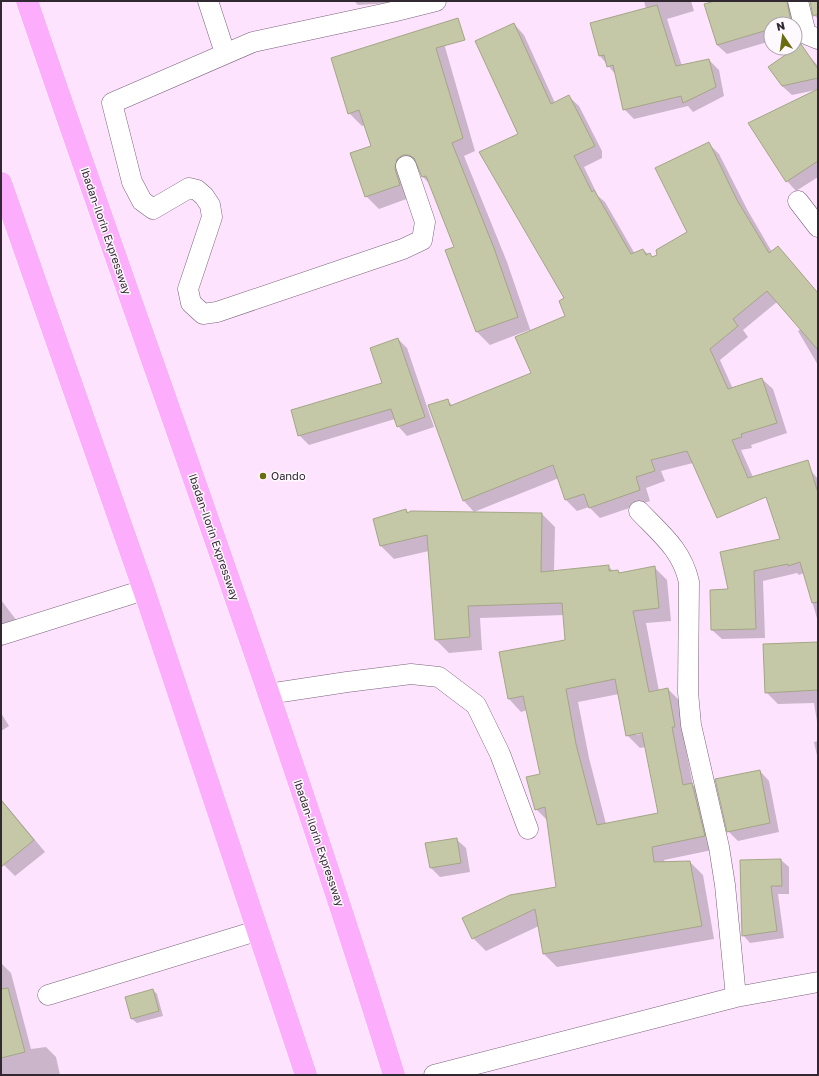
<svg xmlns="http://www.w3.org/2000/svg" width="819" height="1076" font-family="'Golos Text',sans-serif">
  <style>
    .shadow { fill: #0003; fill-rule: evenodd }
    .building { fill: #c5c8a7; stroke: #a3a685; fill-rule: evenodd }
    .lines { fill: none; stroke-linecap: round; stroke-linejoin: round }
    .street-casing { stroke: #796279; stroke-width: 21 }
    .highway-casing { stroke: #fff; stroke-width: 23 }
    .street { stroke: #fff; stroke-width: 20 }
    .highway { stroke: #fcaefd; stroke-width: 22 }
    .poi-dot { fill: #696c0f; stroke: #fef9fe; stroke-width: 1.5 }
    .labels { text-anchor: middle; stroke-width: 3; stroke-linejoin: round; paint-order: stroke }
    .street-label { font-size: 11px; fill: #322832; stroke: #fef9fe }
    .poi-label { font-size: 11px; fill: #322832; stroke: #fef9fe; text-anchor: start }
  </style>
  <rect width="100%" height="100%" fill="#fee3fe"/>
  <path class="shadow" d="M354,1h34l1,2 -31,2z
    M644,1h47l3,10 -27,8 15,47 27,-6 10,10 5,26 -31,16 -5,-6 -54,13 -10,-10 -8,-34 -16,-19 46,-47z
    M719,1h79l2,31 -5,1v-9h-24v17l-44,13 -10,-9z
    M811,1h7v18l-4,-4z
    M514,24l10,11 31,68 13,-7 11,10 23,45v7l-18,9 14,29 7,6 30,52 8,-4 11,8 34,-26 20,-89 11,11 29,57 24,41 16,6 30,35v72l-20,-34 3,-2 -24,-27 -34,28 5,7 -28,23 13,29 29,-10 11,10 14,44 -36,12 1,3 -11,2 12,27 -39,20 -21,-34 -32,8 4,10 -19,7 4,13 -50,17 -11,-11 -12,4 -11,-11 -7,-22 -85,34 -10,-11 -34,-95 18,-5 5,5 79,-32 -2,-42 -1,-2 -39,15 -13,-13 -31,-81 10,-4 -25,-62 -8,-8 -3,-9h-5l-3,29 -33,12 -13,-13 6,-49 -7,-22 -3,1 -13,-13 94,-73 32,111 -11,5 43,106 24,70 36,-16 -1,-17 -47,-165z
    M800,45l18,21v111l-22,14 -9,-10 29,-91 -24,5 -10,-9z
    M398,339l9,9 27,79 -27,9 -9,-10 -3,-7 -86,26 -10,-10 84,-51z
    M811,471l7,8v143l-14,-49 -5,2 -2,-2 -34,8 2,57 -43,1 -10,-9 18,-40 51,-50z
    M406,510l3,3 133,1 13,13 -1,45 54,-6 6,6 4,-1 3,3 33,-7 13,13 4,41 -25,2 13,68 9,-2 13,13 7,37 -4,1 9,45 12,12 12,52 -53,11 1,2h25l13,13 11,64 -157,28 -13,-13 -5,-28 -53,25 -13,-13 84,-50 -9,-67 -12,-12 5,-35 -14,-64 -6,2 -12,-13 57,-59 -2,-25 -84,3 2,32 -33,3 -13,-13 -7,-89 -35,8 -13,-13 -6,-27zM619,694l8,41 13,13 6,-1 13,67 -53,10 -17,-66 -11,-56zM647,731v2l-11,2v-2z
    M1,600l16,21 -16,11z
    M818,643v85l-4,-25 -36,1 -12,-12z
    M1,713l8,13 -8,5z
    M818,741v19l-4,-18z
    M760,771l9,10 10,51 -41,9 -10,-10z
    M1,799l44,53 -30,24 -14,-14z
    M456,839l10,9 4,24 -30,5 -9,-9z
    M781,860l8,7v27h-11l6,44 -34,5 -7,-8z
    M1,963l10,10 20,76 15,-2 10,10 4,18h-59z
    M153,990l4,4 6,22 -26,7 -5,-4 -6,-22z"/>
  <path class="building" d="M715,1h72l4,21 -20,2v5l-54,16 -13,-41z
    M810,1h8v13l-5,2z
    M657,5l19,61 33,-7 7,28 -33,16 -2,-7 -58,14 -10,-45 -6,2 -3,-12 -5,1 -9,-33z
    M458,18l7,22 -29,8 27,90 -11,5 42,105 24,69 -42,15 -31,-82 9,-3 -28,-71 -4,1 -8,-19 -5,-3h-6l-6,4 -2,10 5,16 -35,12 -15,-44 21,-7 -12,-36 -11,4 -17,-56z
    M514,23l37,81 18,-9 26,51 -21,10 18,36 2,-2 37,64 12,-5 3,6 4,-2 2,4 5,-2 -1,-5 31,-18 -32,-64 54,-26 28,58 32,53 9,-7 40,47v57l-51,-59 -34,28 5,7 -28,23 18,40 34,-11 15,45 -36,11 1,3 -10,3 16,38 60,-18 10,33v109l-6,1 -12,-41 -12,4v-2l-34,7 2,58 -45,1 -1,-40 18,-1 -8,-37 60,-13 -14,-42 -49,21 -30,-67 -36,9 4,11 -19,6 4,13 -51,18 -5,-14 -19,6 -12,-35 -90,36 -35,-96 20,-6 2,7 81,-33 -16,-36 50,-21 -6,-15 5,-3 -85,-146 39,-18 -43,-93z
    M801,44l17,25v9l-36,8 -14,-19z
    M818,89v72l-32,21 -38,-59z
    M398,338l27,79 -28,10 -6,-18 -93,27 -7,-26 91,-27 -12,-35z
    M406,509l1,4 4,-2 131,2 -1,59 68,-7v6l9,-1 1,3 36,-7 4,42 -26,3 16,81 19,-4 7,39h-3l11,58 9,-2 13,53 -53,11 2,15 36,-1 12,65 -159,28 -8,-45 -63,30 -10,-21 48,-23 46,-8 -11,-80 -10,3 -9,-33 14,-3 -17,-78 -15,3 -9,-47 66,-12 -3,-37 -94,3 2,31 -35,3 -8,-105 -47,11 -7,-27zM615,679l11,57 16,-3 16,80 -61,12 -21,-81 -10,-55z
    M818,642v48l-53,3 -2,-49z
    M760,770l10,53 -43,9 -12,-53z
    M1,800l33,40 -33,27z
    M457,838l4,25 -31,5 -5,-25z
    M781,859l1,27h-11l6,45 -35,5 -2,-76z
    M8,988l17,64 -24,6v-69z
    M153,989l6,22 -28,8 -6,-22z"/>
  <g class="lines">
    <defs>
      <path id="street" d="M208,1l17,52
        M798,1l8,33 12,5
        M406,166l19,56 -3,18 -19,9 -186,63 -14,2 -12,-11 -3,-14 24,-72 -2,-12 -6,-9 -7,-6 -8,-2 -36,21 -11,-8 -10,-19 -20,-79 141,-61 139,-30 44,-11
        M798,201l20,26
        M639,511c22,23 43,39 50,71l-1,110 3,33 28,122 6,38 11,112
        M1,635l143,-45
        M268,694l79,-12 64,-8 28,3 37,28 24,49 28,75
        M48,995l208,-64
        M434,1075l302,-78 82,-15"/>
      <path id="highway" d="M27,1c122,358 255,713 367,1074
        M1,183l143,407 162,485"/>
    </defs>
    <use href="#street" class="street-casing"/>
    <use href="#highway" class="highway-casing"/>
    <use href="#street" class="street"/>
    <use href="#highway" class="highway"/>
  </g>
  <circle class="poi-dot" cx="263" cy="476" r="4"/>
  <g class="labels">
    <g class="street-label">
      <text transform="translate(106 231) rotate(71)" y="4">Ibadan-Ilorin Expressway</text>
      <text transform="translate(214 537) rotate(71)" y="4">Ibadan-Ilorin Expressway</text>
      <text transform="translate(319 843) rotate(71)" y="4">Ibadan-Ilorin Expressway</text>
    </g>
    <g class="poi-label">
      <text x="271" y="480">Oando</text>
    </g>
  </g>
  <rect width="819" height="1076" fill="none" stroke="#322832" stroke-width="4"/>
  <g transform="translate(783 36) rotate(347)"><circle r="19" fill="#fef9fe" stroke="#aca5ac"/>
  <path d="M0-3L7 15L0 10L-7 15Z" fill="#696c0f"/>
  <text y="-6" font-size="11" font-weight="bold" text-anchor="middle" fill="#322832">N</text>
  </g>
</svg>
